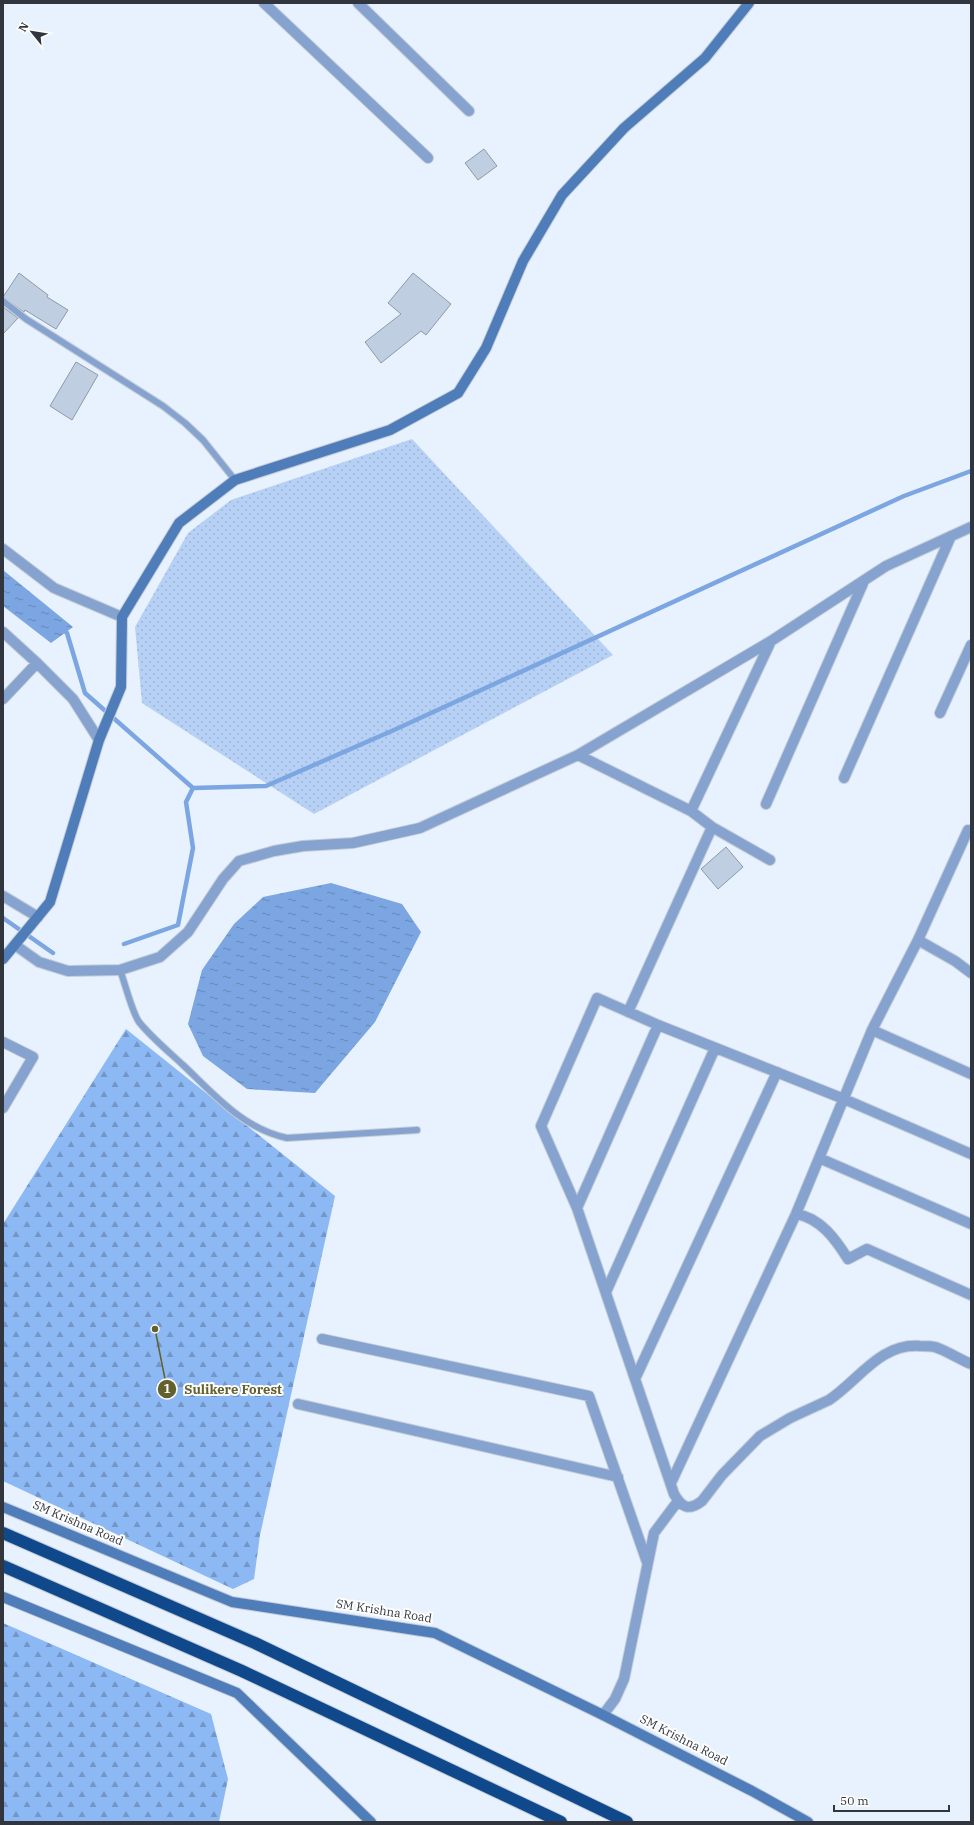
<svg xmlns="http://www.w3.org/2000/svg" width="974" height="1825" font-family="'IBM Plex Serif',serif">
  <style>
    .grass { fill: url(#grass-dots) }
    .forest { fill: url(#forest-firs) }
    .water { fill: url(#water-ripples) }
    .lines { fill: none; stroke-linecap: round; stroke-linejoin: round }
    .stream { stroke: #7ba6e1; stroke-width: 4.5 }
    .building { fill: #c0cee2; stroke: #8c9aac }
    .lane-casing { stroke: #c3ccd8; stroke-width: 8 }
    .street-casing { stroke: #c3ccd8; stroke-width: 12 }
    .secondary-casing { stroke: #c3ccd8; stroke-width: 12 }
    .highway-casing { stroke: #c3ccd8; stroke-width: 14 }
    .lane { stroke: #85a3ce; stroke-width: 6 }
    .street { stroke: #85a3ce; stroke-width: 10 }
    .secondary { stroke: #4f7dba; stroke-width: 10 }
    .highway { stroke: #10488c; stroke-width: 12 }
    .labels { text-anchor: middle; stroke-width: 4; stroke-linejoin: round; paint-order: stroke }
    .street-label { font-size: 12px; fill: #31363e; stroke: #fefefe }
    .leader { fill: none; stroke: #63602d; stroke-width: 1.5 }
    .callout-dot { fill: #63602d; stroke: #fefefe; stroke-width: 1.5 }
    .mark-label { font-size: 12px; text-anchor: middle; font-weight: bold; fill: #fff }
    .callout-label { font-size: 13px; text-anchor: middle; font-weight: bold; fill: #63602d; stroke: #fefefe; stroke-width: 4; stroke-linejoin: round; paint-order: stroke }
  </style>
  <defs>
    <pattern id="grass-dots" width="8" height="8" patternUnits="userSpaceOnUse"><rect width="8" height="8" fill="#b6d1f5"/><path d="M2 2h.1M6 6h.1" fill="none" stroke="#9db4d3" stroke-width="1.8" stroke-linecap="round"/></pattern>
    <pattern id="forest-firs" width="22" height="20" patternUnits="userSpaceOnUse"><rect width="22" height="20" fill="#8cb8f3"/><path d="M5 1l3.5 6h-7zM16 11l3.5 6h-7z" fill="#7396c6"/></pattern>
    <pattern id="water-ripples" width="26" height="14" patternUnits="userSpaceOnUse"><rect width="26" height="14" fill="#7ba6e1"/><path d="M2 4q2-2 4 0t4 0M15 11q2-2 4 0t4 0" fill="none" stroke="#6588b8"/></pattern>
  </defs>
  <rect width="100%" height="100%" fill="#e8f1fe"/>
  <path class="grass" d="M412,439l201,216 -299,159 -172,-111 -7,-76 53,-94 43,-33z"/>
  <path class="forest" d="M126,1029l209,167 -75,339 -6,44 -21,10 -230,-108v-257z
    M3,1623l208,91 17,65 -9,43h-216z"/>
  <path class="water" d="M3,570l70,57 -22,16 -48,-37z
    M331,883l71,21 19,28 -46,90 -60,71 -68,-4 -44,-33 -15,-32 14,-54 32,-46 29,-27z"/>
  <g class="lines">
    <path class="stream" d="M62,629l5,4 18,60 108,95 73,-2 128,-56 510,-234 67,-25
      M3,918l50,35
      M124,944l54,-19 15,-77 -7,-46 7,-14"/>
  </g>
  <path class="building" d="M484,149l13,17 -19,14 -13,-17z
    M19,273l29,22 -1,2 21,13 -12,19 -31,-19 -1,2 -21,-15z
    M413,273l38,31 -25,31 -5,-4 -40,32 -16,-21 36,-28 -13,-11z
    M3,307l15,11 -15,16z
    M76,362l22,13 -26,45 -22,-14z
    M726,847l17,20 -25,22 -17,-20z"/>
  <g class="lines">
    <defs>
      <path id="lane" d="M3,301l23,18 137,87 22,17 18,17 32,40
        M120,970c5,13 12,42 19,52 13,16 29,29 44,43 31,29 60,64 104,73l130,-8"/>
      <path id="street" d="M264,3l164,155
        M358,3l111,108
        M3,549l51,39 68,29
        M3,632l34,31 -34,36
        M37,663l36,36 26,41
        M940,713l31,-68
        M578,755l113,56 21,16 58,33
        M844,778l107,-242
        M766,804l98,-223
        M691,811l80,-170
        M3,896l35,21
        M918,940l37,21 16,12
        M15,945l24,17 29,9 52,-1 40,-13 28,-25 35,-53 16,-18 35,-10 29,-5 50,-3 67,-15 158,-73 193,-114 115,-75 85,-39
        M628,1012l84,-185
        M872,1030l99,44
        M3,1042l30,15 -30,51
        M971,1154l-127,-55 -186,-74 -61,-27 -56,128 36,82 97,286c8,14 15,17 28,7l20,-26 38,-39 30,-18 39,-18c30,-20 51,-57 91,-54 5,0 11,0 15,1 12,4 24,12 36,17
        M819,1158l152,66
        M577,1208l81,-183
        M796,1214c25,4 40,26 52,45l19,-10 104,46
        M606,1292l109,-244
        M322,1339l267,57 58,166
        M635,1379l142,-307
        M298,1404l320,73
        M671,1483l125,-269 76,-184 46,-90 50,-110
        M603,1715l12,-16 9,-20 30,-146 24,-32"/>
      <path id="secondary" d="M3,959l47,-57 49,-162 22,-53 1,-70 57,-94 56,-43 155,-50 68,-37 28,-45 37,-87 39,-66 62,-67 81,-70 44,-55
        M3,1507l229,95 203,31 168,82 149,76 56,31
        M3,1597l234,96 134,129"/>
      <path id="highway" d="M3,1533l252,110 372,179
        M3,1566l239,105 319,151"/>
    </defs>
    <use href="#lane" class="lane-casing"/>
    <use href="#street" class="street-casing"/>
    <use href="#secondary" class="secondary-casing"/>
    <use href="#highway" class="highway-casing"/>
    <use href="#lane" class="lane"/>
    <use href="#street" class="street"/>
    <use href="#secondary" class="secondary"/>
    <use href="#highway" class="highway"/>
  </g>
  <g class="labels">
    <g class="street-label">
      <text transform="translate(78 1523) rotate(23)" y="4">SM Krishna Road</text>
      <text transform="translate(384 1611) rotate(9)" y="4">SM Krishna Road</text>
      <text transform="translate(684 1740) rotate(27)" y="4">SM Krishna Road</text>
    </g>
  </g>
  <path class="leader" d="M155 1329L167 1389"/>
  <g class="callout-dot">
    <circle cx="155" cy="1329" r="4"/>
    <circle cx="167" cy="1389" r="10"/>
  </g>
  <g class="mark-label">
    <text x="167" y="1393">1</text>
  </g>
  <g class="callout-label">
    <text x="233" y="1394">Sulikere Forest</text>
  </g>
  <rect width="974" height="1825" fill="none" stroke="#31363e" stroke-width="8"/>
  <g transform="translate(32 32) rotate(300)" stroke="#fefefe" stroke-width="3" paint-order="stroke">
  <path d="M0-3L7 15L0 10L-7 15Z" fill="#31363e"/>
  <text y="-6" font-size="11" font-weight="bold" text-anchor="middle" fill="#31363e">N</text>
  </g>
  <path d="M834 1805v6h115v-6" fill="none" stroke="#31363e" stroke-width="2"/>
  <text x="840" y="1805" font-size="12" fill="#31363e" stroke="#fefefe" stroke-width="3" paint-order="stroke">50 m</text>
</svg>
